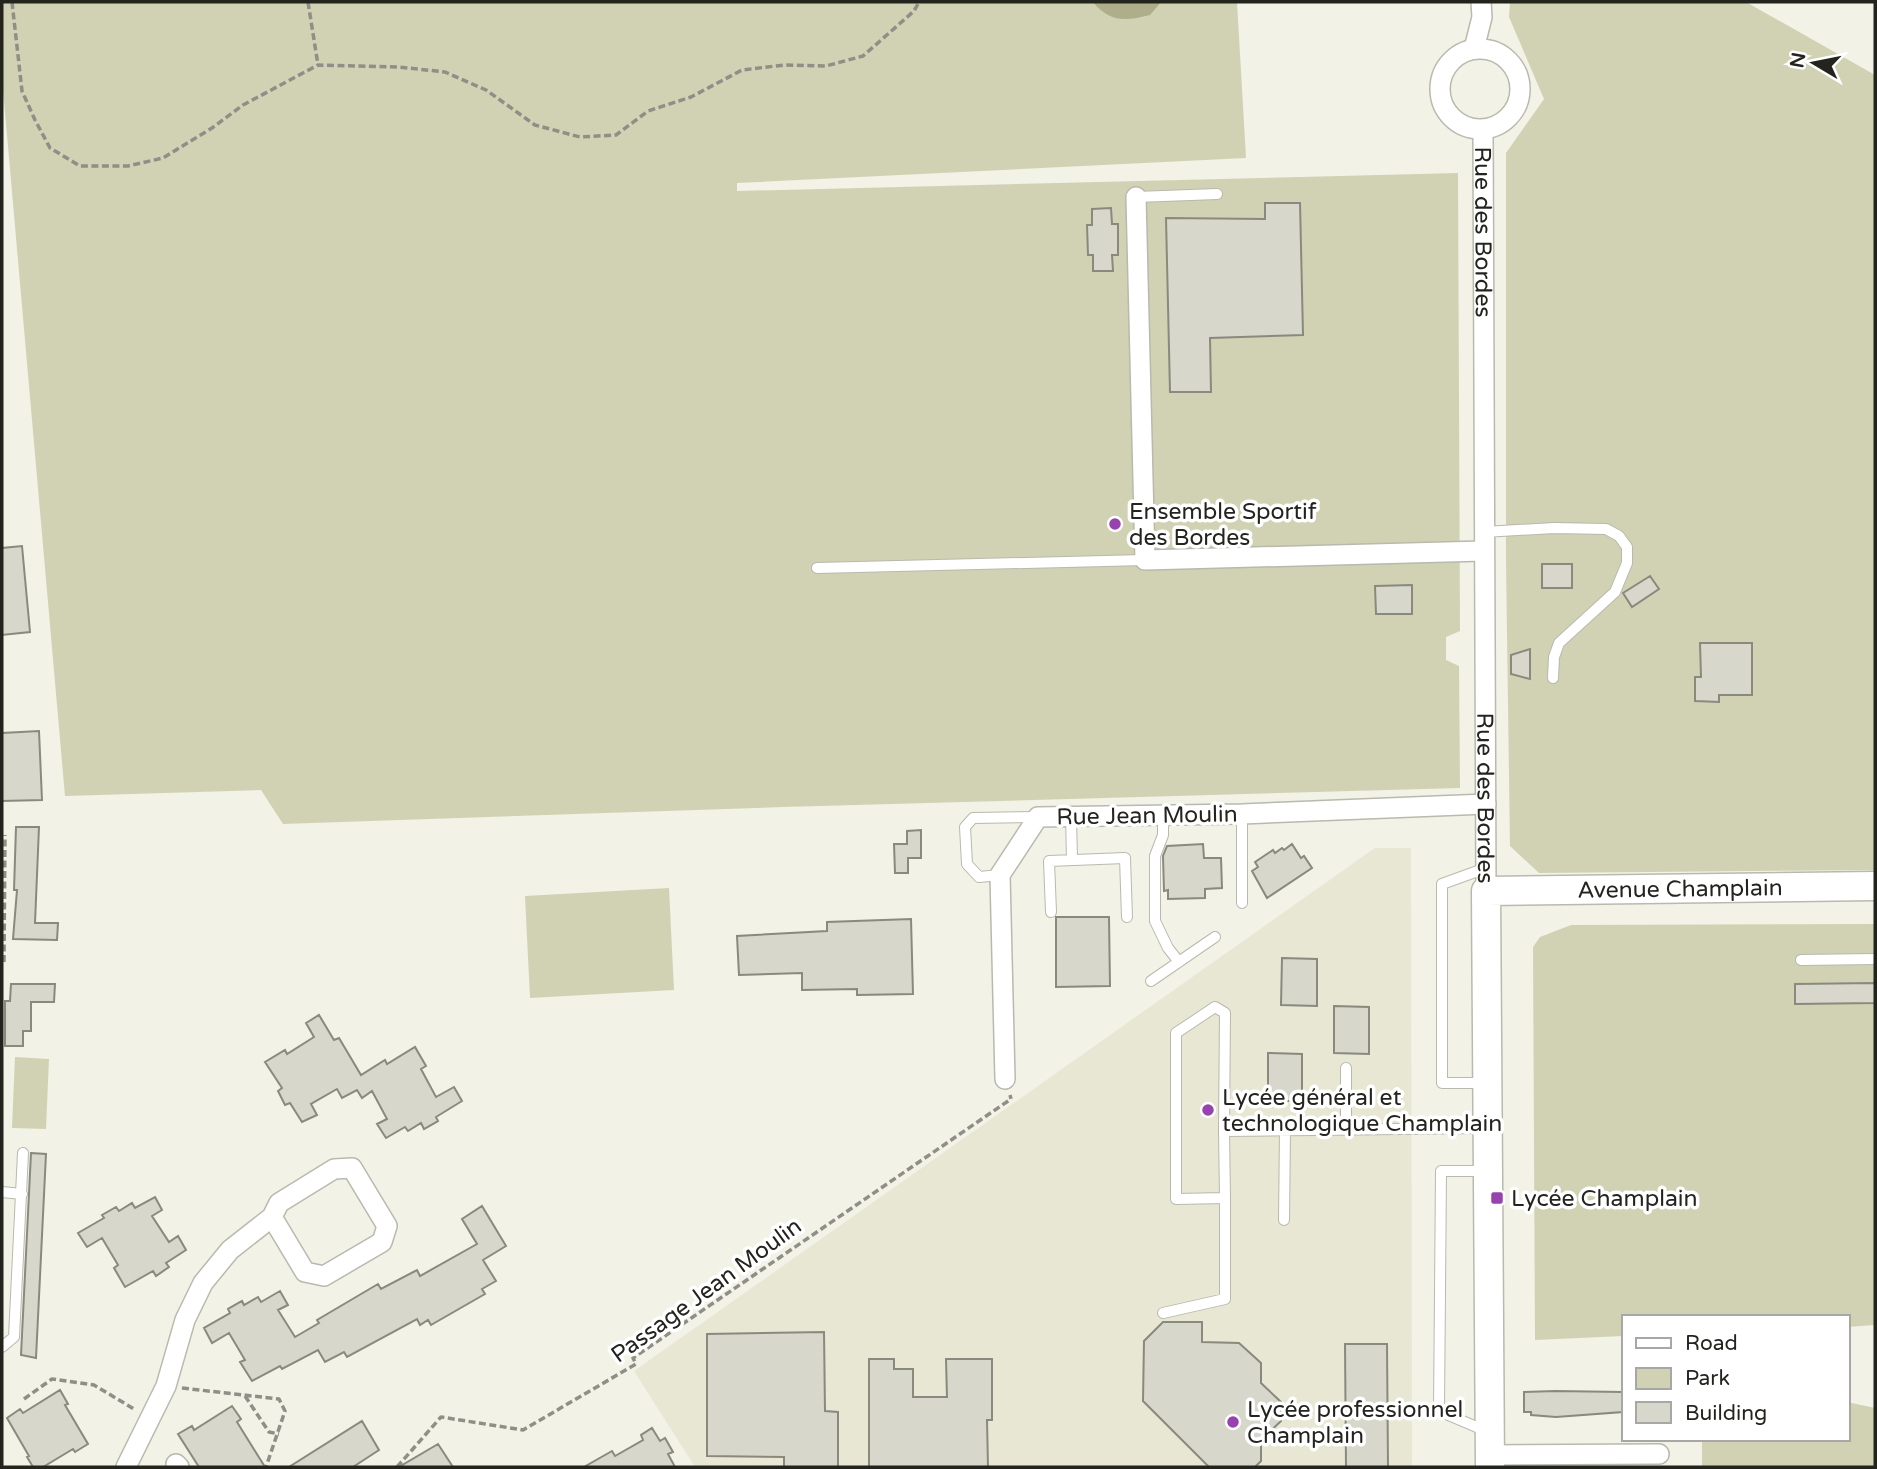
<svg xmlns="http://www.w3.org/2000/svg" width="1877" height="1469" font-family="'Varela Round',sans-serif">
  <style>
    .built { fill: #e7e7d4 }
    .green { fill: #d1d2b3 }
    .water { fill: #aeae8a }
    .building { fill: #d7d7cc; stroke: #89897e; stroke-width: 2 }
    .lines { fill: none; stroke-linecap: round; stroke-linejoin: round }
    .lane-casing { stroke: #b9b9ae; stroke-width: 12 }
    .street-casing { stroke: #b9b9ae; stroke-width: 22 }
    .secondary-casing { stroke: #b9b9ae; stroke-width: 31 }
    .path { stroke: #8f8f87; stroke-width: 3.5; stroke-dasharray: 7 3.5; stroke-linecap: butt }
    .lane { stroke: #fff; stroke-width: 10 }
    .street { stroke: #fff; stroke-width: 19 }
    .secondary { stroke: #fff; stroke-width: 28 }
    .poi-dot { fill: #9742af; stroke: #fff; stroke-width: 2.5 }
    .labels { text-anchor: middle; stroke-width: 7; stroke-linejoin: round; paint-order: stroke }
    .street-label { font-size: 23px; fill: #24241f; stroke: #fff }
    .poi-label { font-size: 23px; fill: #24241f; stroke: #fff; text-anchor: start }
  </style>
  <rect width="100%" height="100%" fill="#f2f2e7"/>
  <path class="built" d="M1375,848h36l1,619h-717l-61,-96z"/>
  <path class="green" d="M2,2h1235l9,156 -509,25v8l721,-18 2,458 -14,6v23l13,6 1,122 -677,19 -500,17 -22,-34 -196,6 -63,-718z
    M1510,2h236l129,73v795l-336,3 -29,-27 -4,-284v-409l38,-54 -35,-82z
    M669,888l5,102 -144,8 -5,-102z
    M1875,924v401l-28,2v-10h-224v19l-88,4 -2,-393 7,-10 31,-12z
    M15,1057l34,2 -3,70 -34,-1z
    M1847,1402l28,6v59h-173v-28h145z"/>
  <path class="water" d="M1093,2h68l-11,13c-24,6 -40,8 -57,-13z"/>
  <path class="building" d="M1265,203h35l3,132 -93,3 1,54h-41l-4,-174 99,1z
    M1111,208l1,16h6v31h-6l1,16h-20v-16h-5l-1,-30h5v-16z
    M22,546l8,86 -28,3v-87z
    M1542,564h30v24h-30z
    M1650,576l9,13 -27,18 -9,-14z
    M1412,585v29h-36l-1,-28z
    M1700,643h52v52h-33v7l-24,-1v-24h6z
    M1530,649v30l-19,-5v-19z
    M39,731l3,69 -40,1v-68z
    M16,827h23l-4,96h23l-1,17 -44,-1 4,-49h-3z
    M921,830v28h-13v15h-13l-1,-29h13v-13z
    M1203,844l1,14h17l1,30 -17,1v9l-37,1v-9l-4,1 -1,-35 4,-10z
    M1292,844l9,14 3,-2 8,12 -45,30 -15,-27 6,-4 -3,-5 18,-12 2,3 7,-5 2,2z
    M1056,917h53l1,69 -54,1z
    M911,919l2,75 -56,1v-6l-55,1v-17l-63,2 -2,-39 90,-5v-9z
    M1282,958l35,1v47l-36,-1z
    M1875,983v20l-80,1v-20z
    M11,984h44l-1,18h-23v29h-8v15h-18v-45h5z
    M1334,1006l35,1v47l-35,-1z
    M319,1015l15,25 5,-2 22,37 24,-15 2,4 28,-17 11,19 -5,3 15,28 18,-10 8,14 -26,16 2,4 -14,8 -3,-6 -13,8 -3,-4 -19,11 -9,-14 10,-5 -15,-28 -10,7 -5,-8 -15,8 -5,-9 -26,15 6,11 -15,7 -12,-19 -5,2 -7,-14 4,-3 -17,-26 20,-12 2,4 27,-17 -8,-14z
    M1268,1053l34,1v47h-34z
    M31,1153l15,1 -10,204 -15,-3z
    M155,1197l7,13 -10,6 17,26 9,-6 8,14 -20,13 3,4 -13,9 -3,-5 -28,16 -11,-19 4,-3 -16,-27 -15,9 -9,-14 26,-15 -2,-3 14,-8 3,4 13,-8 3,5z
    M482,1206l24,40 -23,14 13,21 -14,8 3,5 -54,31 -3,-5 -8,5 -3,-6 -70,38 -3,-5 -19,10 -7,-12 -36,19 -2,-3 -28,15 -12,-19 5,-2 -16,-27 -17,10 -8,-15 26,-15 -2,-4 14,-8 2,4 14,-8 3,5 19,-11 8,14 -10,5 17,27 24,-14 -2,-3 61,-36 3,5 36,-19 3,6 57,-32 -15,-25z
    M1163,1322h39v20l37,1 22,20v20l20,19v19l-20,19v21l-6,6h-46l-66,-66 1,-60z
    M824,1332l1,79 13,1v55h-54v-10l-77,-1v-122z
    M1345,1344h42l1,123h-42z
    M869,1359h25v10h19v28h34l-1,-38h46v61h-5l1,47h-119z
    M60,1390l8,14 -3,1 23,39 -13,8 -2,-3 -30,18h-10l-6,-10 2,-1 -22,-38 13,-9 3,4z
    M1555,1391l68,1v20l-67,5 -25,-2v-3h-7v-20z
    M232,1406l9,13 -4,3 28,45h-66l-21,-33 14,-8 2,4z
    M362,1421l17,29 -26,17h-64z
    M652,1428l8,13 5,-3 8,14 -5,2 7,13h-91l28,-16 3,5 28,-16 -2,-5z
    M438,1444l15,23h-54z"/>
  <g class="lines">
    <defs>
      <path id="lane" d="M1136,197l81,-3
        M1484,532l70,-4 52,1 13,7 8,11v16l-12,29 -56,51 -5,14 -1,21
        M817,568l328,-8
        M1163,815v20l-8,21v65l13,27 11,14
        M1071,816l1,44
        M1000,875l-21,2 -12,-13 -2,-37 8,-9 64,-1
        M1242,903v-89
        M1051,912l-2,-51 76,-3 2,59
        M1801,960l74,-1
        M1151,981l64,-44
        M1346,1068v61
        M1485,1083h-43v-199l44,-16
        M1224,1131l1,67 -49,1v-166l39,-26 10,6 -1,118 262,-3
        M1485,1171h-44l-2,240 47,20
        M2,1192l20,2
        M1284,1220l1,-90
        M1163,1313l62,-14v-101
        M2,1347l12,-10 9,-184"/>
      <g id="street">
        <circle cx="1480" cy="89" r="40"/>
        <path d="M1474,49l8,-32 -1,-15"/>
        <path id="s1" d="M1483,130l3,761"/>
        <path d="M1136,197l9,363 338,-9"/>
        <path d="M1005,1079l-5,-204 38,-58 204,-3 244,-10"/>
        <path d="M1490,1455l169,-1"/>
        <path d="M176,1464l3,3"/>
        <path d="M126,1467l40,-81 19,-66 18,-37 27,-33 42,-33 7,-14 55,-34 18,-1 35,58 -5,16 -58,34 -19,-4 -33,-55"/>
      </g>
      <g id="secondary">
        <path id="s2" d="M1490,1467l-4,-576 389,-5"/>
      </g>
    </defs>
    <use href="#lane" class="lane-casing"/>
    <use href="#street" class="street-casing"/>
    <use href="#secondary" class="secondary-casing"/>
    <path class="path" d="M12,2l10,89 13,29 15,28 30,18h48l35,-8 49,-30 31,-23 75,-40 81,2 46,5 41,18 49,35 45,12 36,-2 32,-24 43,-14 51,-27 42,-5 42,1 37,-10 51,-45 5,-9
      M308,2l10,63
      M4,962l1,-127
      M182,1388l97,11 6,12 -19,56
      M245,1396l24,36 10,2
      M24,1399l28,-20 42,6 40,24
      M397,1467l44,-50 82,13 113,-66 -3,-6 378,-259 -1,-4"/>
    <use href="#lane" class="lane"/>
    <use href="#street" class="street"/>
    <use href="#secondary" class="secondary"/>
  </g>
  <g class="poi-dot">
    <circle cx="1115" cy="524" r="7"/>
    <circle cx="1208" cy="1110" r="7"/>
    <rect x="1490" y="1191" width="14" height="14" rx="3.5"/>
    <circle cx="1233" cy="1422" r="7"/>
  </g>
  <g class="labels">
    <g class="street-label">
      <text dy="8" stroke="none"><textPath href="#s1" startOffset="102">Rue des Bordes</textPath></text>
      <text dy="8" stroke="none"><textPath href="#s1" startOffset="668">Rue des Bordes</textPath></text>
      <text transform="translate(1147 815) rotate(-1)" y="8">Rue Jean Moulin</text>
      <text dy="8" stroke="none"><textPath href="#s2" startOffset="770">Avenue Champlain</textPath></text>
      <text transform="translate(706 1290) rotate(-36)" y="8">Passage Jean Moulin</text>
    </g>
    <g class="poi-label">
      <text x="1129" y="519">Ensemble Sportif<tspan x="1129" dy="26">des Bordes</tspan></text>
      <text x="1222" y="1105">Lycée général et<tspan x="1222" dy="26">technologique Champlain</tspan></text>
      <text x="1511" y="1206">Lycée Champlain</text>
      <text x="1247" y="1417">Lycée professionnel<tspan x="1247" dy="26">Champlain</tspan></text>
    </g>
  </g>
  <rect width="1877" height="1469" fill="none" stroke="#24241f" stroke-width="7"/>
  <rect x="1622" y="1315" width="228" height="126" fill="#ffffff" stroke="#a7a7a5" stroke-width="2"/>
  <rect x="1636" y="1338" width="35" height="10" fill="#ffffff" stroke="#a7a7a5" stroke-width="2"/>
  <text x="1685" y="1350" font-size="21" fill="#24241f">Road</text>
  <rect x="1636" y="1368" width="35" height="21" fill="#d1d2b3" stroke="#a7a7a5" stroke-width="2"/>
  <text x="1685" y="1385" font-size="21" fill="#24241f">Park</text>
  <rect x="1636" y="1402" width="35" height="21" fill="#d7d7cc" stroke="#a7a7a5" stroke-width="2"/>
  <text x="1685" y="1420" font-size="21" fill="#24241f">Building</text>
  <g transform="translate(1814 63) rotate(280)" stroke="#ffffff" stroke-width="5" paint-order="stroke">
  <path d="M0-5L12 26L0 18L-12 26Z" fill="#24241f"/>
  <text y="-10" font-size="19" font-weight="bold" text-anchor="middle" fill="#24241f">N</text>
  </g>
</svg>
